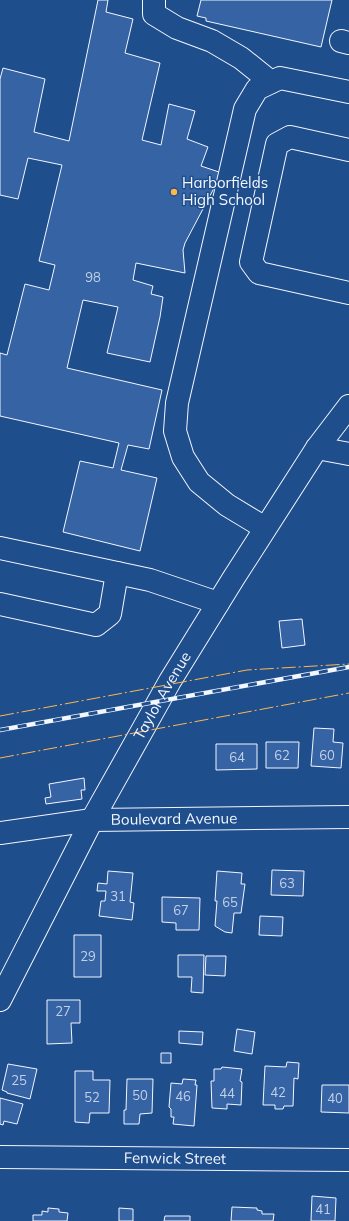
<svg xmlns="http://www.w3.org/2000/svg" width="349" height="1221" font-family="Mulish,sans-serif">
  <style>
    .building { fill: #3563a3; stroke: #f2f6ff }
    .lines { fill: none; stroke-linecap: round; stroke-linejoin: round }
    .minor-casing { stroke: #f2f6ff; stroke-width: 24 }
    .minor { stroke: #1f4e8c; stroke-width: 22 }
    .rail-casing { stroke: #f2f6ff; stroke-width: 4.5 }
    .rail { stroke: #1f4e8c; stroke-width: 3; stroke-dasharray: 9; stroke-linecap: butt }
    .power { stroke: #ffb74d; stroke-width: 1; stroke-dasharray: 14 3 2 3; stroke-linecap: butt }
    .poi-dot { fill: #ffb74d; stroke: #1f4e8c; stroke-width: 1.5 }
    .labels { text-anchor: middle; stroke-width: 3; stroke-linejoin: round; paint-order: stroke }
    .number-label { font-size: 13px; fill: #c3d1e8 }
    .poi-label { font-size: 15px; fill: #f2f6ff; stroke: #1f4e8c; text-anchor: start }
    .street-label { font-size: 15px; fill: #f2f6ff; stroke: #1f4e8c }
  </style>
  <rect width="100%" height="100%" fill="#1f4e8c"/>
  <path class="building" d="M98,0h10l-2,12 27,7 -8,34 35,10 -18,77 19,5 8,-41 26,7 -8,28 21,8 -7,19 21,7 -37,70 -2,7 2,23 -49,-10 -3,17 20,6 -2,8 12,3 -3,20 -10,45 -43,-9 11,-46 -35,-7 -16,68 95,22 -13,59 -21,-4 -7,25 36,8 -17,73 -77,-19 17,-71 33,7 6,-25 -119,-27v-63l7,2 18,-71 24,6 6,-25 -16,-4 23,-96 -34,-7 -10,41 -18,-4v-116l3,-11 42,11 -11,53 35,9z
    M201,0h131l-11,47 -115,-26v-3l-9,-2z
    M302,619l3,26 -23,3 -3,-27z
    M314,728l20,1 -1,13 10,1 -2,25 -30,-2z
    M266,742h33l-1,26h-32z
    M216,744h41v25l-41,1z
    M84,778l1,12h-4l1,9 -36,5 -1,-6 6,-1 -2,-13z
    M272,870l32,1 -1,25 -32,-1z
    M108,871l25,2 -3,29 4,1 -2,17 -33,-4 2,-15h4l1,-10h-9l1,-8 9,1z
    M217,871l25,2 -1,11h4l-4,29h-7l-2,20 -7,-1 -10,-6 2,-25h-2z
    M162,897l38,1 -1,32h-23v-7l-14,-1z
    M260,916l23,1 -1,19 -23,-1z
    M74,935h27v42h-27z
    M178,955h26l-1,38 -12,-1 1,-15h-14z
    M206,956h20l-1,20 -20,-1z
    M47,1000h33v23h-9l1,20 -25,1z
    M237,1029l18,3 -3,22 -18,-3z
    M179,1031l24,1 -1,13 -23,-2z
    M161,1053h10v10h-10z
    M287,1062l12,1 -1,16 -4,-1 -1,28h-9l-1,3h-8v-4h-12l2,-39 21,1z
    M8,1064l29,5 -7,30 -23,-6v-1l-5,-2z
    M222,1067l20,2 -2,12 2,1 -1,23 -14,-1v5l-15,-1 -1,-27h3v-12h7z
    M75,1071h18v9h17l-1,33h-19l-1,10 -14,-1z
    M127,1079h26l-1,34 -12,1 -1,10h-15v-14h2z
    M183,1079l13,1 -1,5h2l-3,41 -21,-2 1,-7h-3v-8l-2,-2 2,-24 11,1z
    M322,1085h27v28l-28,-1z
    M0,1098l23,6 -6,20 -13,-3 -1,4 -3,-1z
    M312,1196l24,2 -1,23h-24z
    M232,1207l25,1v2l5,1v3h12l-1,7h-42z
    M48,1208l11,1v3l9,1 -1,8h-34v-6h9v-4l6,1z
    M119,1208l14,1v12h-14z
    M165,1216h25v5h-26z"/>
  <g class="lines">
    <defs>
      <g id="minor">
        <path d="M154,0v14l23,14 35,13 29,17 30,24"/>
        <path d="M341,41l8,2"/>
        <path d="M349,150l-59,-13 -13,7 -26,118 8,11 90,20"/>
        <path d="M317,448l32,6"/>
        <path d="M265,528l-38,-23 -28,-23 -16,-25 -8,-26 2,-28 68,-294 12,-20 23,-11 69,14"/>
        <path d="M0,548l150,32 68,23"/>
        <path d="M0,604l96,21 14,-11 7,-41"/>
        <path id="s1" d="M0,833l92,-13 257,-3"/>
        <path id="s2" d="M0,1000l92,-180 78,-139 63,-102 84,-131 32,-42"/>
        <path id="s3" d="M0,1157l349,3"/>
      </g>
    </defs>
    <use href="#minor" class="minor-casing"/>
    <use href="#minor" class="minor"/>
    <defs>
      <path id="rail" d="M0,730l349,-63"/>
    </defs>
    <use href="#rail" class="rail-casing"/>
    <use href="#rail" class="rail"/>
    <path class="power" d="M0,716l247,-46 102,-6
      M0,758l349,-65"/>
  </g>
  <circle class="poi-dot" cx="174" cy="192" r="4"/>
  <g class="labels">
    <g class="number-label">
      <text x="93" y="282">98</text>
      <text x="282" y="760">62</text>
      <text x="327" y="760">60</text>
      <text x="237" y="762">64</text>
      <text x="287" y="888">63</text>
      <text x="118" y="901">31</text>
      <text x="230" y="907">65</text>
      <text x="181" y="915">67</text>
      <text x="88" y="961">29</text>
      <text x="63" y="1016">27</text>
      <text x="19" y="1085">25</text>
      <text x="278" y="1097">42</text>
      <text x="227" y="1098">44</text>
      <text x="140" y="1100">50</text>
      <text x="183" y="1101">46</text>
      <text x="92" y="1102">52</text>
      <text x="335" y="1103">40</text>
      <text x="323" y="1214">41</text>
    </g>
    <g class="poi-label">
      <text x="182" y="188">Harborfields<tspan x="182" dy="17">High School</tspan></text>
    </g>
    <g class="street-label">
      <text dy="5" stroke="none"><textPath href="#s2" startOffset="345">Taylor Avenue</textPath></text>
      <text dy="5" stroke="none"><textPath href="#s1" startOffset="175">Boulevard Avenue</textPath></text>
      <text dy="5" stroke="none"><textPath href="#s3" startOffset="175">Fenwick Street</textPath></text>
    </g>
  </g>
</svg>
